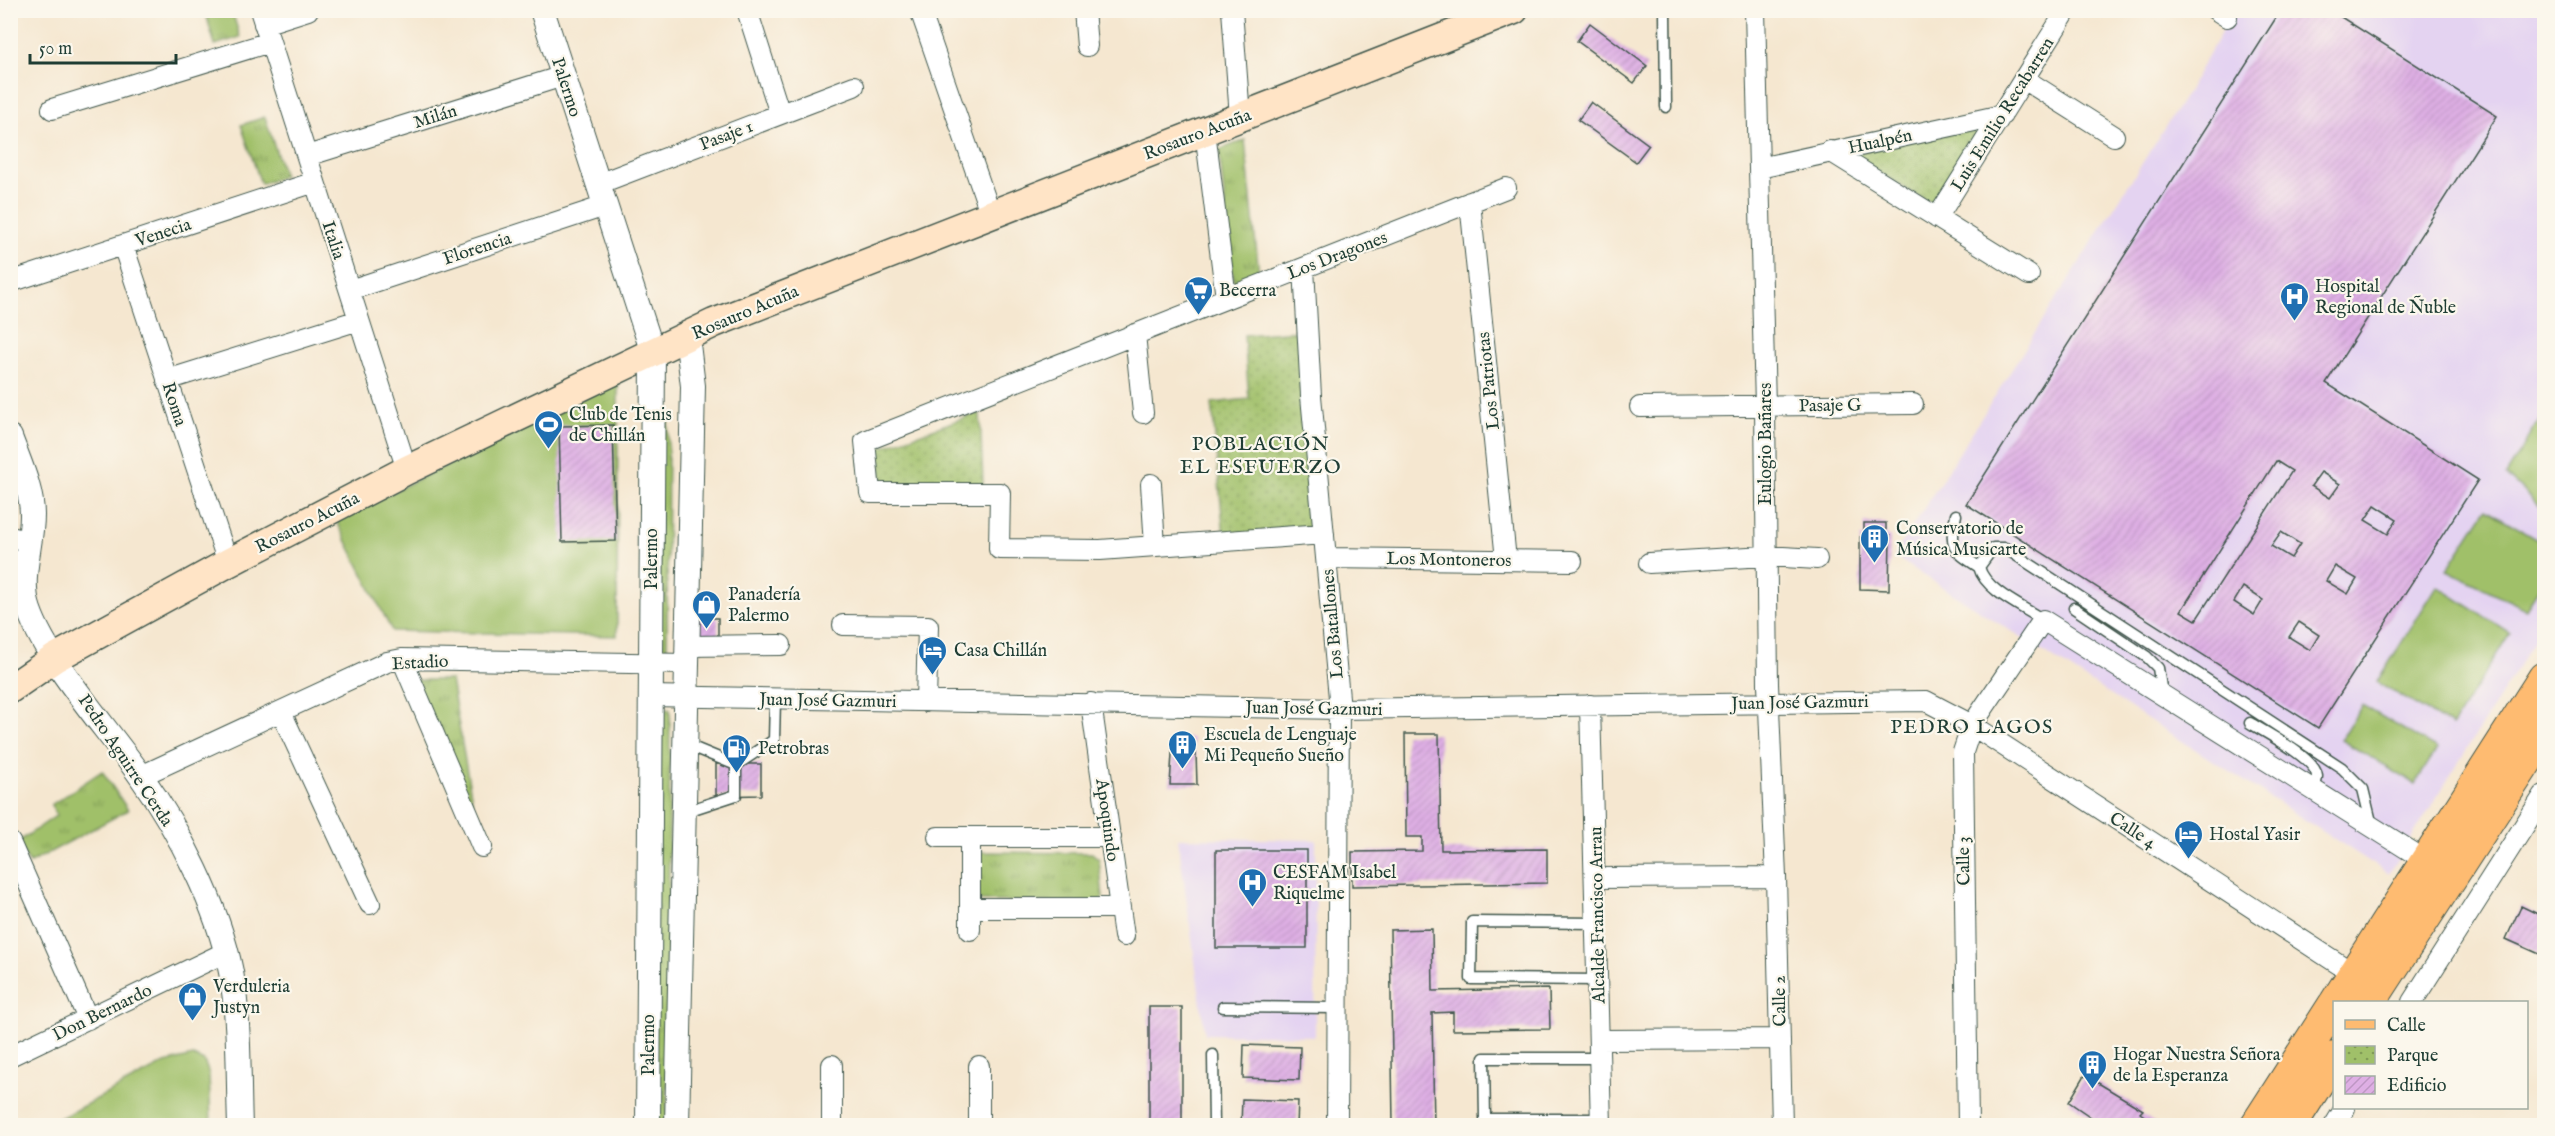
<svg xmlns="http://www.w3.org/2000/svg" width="2555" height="1136" font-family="'IM FELL English',serif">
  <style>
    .built { fill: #e4d3f1 }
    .grass { fill: url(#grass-tufts); stroke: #607e4e; stroke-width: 1.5 }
    .park { fill: url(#park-dots); stroke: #607e4e; stroke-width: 1.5 }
    .garden { fill: #a0c069; stroke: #607e4e; stroke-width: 1.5 }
    .building { fill: url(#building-hatch); fill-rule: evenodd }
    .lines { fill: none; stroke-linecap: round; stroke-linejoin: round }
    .service-casing { stroke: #3f564b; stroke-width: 13 }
    .minor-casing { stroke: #3f564b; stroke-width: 22 }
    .tertiary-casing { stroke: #3f564b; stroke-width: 26 }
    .secondary-casing { stroke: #3f564b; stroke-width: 31 }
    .primary-casing { stroke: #3f564b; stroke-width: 34 }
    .service { stroke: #fff; stroke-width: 10 }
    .minor { stroke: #fff; stroke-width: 20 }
    .tertiary { stroke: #fff; stroke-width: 24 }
    .secondary { stroke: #ffe4c6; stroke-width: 28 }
    .primary { stroke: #febb71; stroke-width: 32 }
    .labels { text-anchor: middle; stroke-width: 4.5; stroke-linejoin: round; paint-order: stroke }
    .street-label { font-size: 18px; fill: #1f3d34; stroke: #fbf7ec }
    .poi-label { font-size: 18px; fill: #1f3d34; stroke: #fbf7ec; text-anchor: start }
    .neighbourhood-label { font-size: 20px; letter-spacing: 1.5px; fill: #1f3d34; stroke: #fbf7ec }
  </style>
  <defs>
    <pattern id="grass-tufts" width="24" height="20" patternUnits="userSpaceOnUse" patternTransform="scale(1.5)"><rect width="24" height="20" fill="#a0c069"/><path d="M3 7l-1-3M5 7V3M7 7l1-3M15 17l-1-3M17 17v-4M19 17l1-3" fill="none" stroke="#829d57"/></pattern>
    <pattern id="park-dots" width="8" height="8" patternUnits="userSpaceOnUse" patternTransform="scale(1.5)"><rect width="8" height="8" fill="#a0c069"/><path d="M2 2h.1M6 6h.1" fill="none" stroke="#829d57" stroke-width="1.8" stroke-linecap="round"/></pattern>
    <pattern id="building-hatch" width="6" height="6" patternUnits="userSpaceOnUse" patternTransform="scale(1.5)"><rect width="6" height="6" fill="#deafe4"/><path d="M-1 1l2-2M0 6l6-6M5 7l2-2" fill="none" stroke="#be97c4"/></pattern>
  </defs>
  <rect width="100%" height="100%" fill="#fbf7ec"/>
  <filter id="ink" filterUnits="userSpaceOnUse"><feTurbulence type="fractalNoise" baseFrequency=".0167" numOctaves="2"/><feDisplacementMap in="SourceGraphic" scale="12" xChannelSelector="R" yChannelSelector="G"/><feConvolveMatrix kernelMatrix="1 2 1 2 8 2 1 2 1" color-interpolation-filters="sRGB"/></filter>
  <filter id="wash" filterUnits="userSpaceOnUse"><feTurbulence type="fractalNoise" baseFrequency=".008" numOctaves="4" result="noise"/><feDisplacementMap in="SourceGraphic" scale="24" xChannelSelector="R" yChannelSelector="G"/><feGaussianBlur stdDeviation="1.35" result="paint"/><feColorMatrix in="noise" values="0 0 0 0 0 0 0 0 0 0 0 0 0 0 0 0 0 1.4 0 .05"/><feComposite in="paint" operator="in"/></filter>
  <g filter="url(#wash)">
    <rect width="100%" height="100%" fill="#f5e7d0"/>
    <path class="built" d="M2233,11h311v614l-155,249 -495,-318 297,-470z
      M1178,838l138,2 -1,196 -110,-2z"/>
    <path class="grass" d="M205,11h27l8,26 -25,8z
      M265,117l19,59 -23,8 -20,-59z
      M1245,140l14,134 -25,10 -15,-134z
      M652,412h16l-1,236h-16z
      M415,680h36l24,138z
      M652,709h18l-3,416 -18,1z
      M102,771l26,39 -98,53 -15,-19 42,-29 -6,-10z
      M980,852l112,1 7,6 4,39 -6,5 -117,-2c-8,-10 -7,-39 0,-49z"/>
    <path class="park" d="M1988,125l-51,83 -89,-55z
      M1300,331l17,199 -93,8 -12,-135 37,-4 -5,-64z
      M980,412l3,72 -101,3 -2,-39z"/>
    <path class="garden" d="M618,380l-1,256 -225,-5 -56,-111z
      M2541,417l3,2v92l-38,-36z
      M2486,509l58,34v37l-18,29 -79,-39z
      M2437,586l73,47 -58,93 -75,-44z
      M2362,705l75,44 -22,35 -74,-44z
      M193,1056l11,5 5,13 2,51h-164l118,-62z"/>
    <g id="blocks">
      <path class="building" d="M2281,10h49l167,106 -171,267 152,97 -160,248 -352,-224zM2276,461l16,10 -96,149 -15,-9zM2321,472l19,12 -10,14 -19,-12zM2375,505l22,14 -9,15 -23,-14zM2281,532l19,12 -9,14 -20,-12zM2335,566l22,13 -9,15 -22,-13zM2243,587l20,13 -9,15 -20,-13zM2299,622l20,13 -9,15 -21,-13z
        M1590,23l57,43 -13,17 -57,-42z
        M1591,102l58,43 -13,17 -58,-42z
        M613,425l3,116 -54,1 -3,-116z
        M1864,523h22v13h4l-1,54 -29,-1v-52h4z
        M697,618h21v22h-21z
        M1405,734h34l2,116 106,-1v34l-195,3v-34l70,-1v-14h-16z
        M1173,738h20v15l3,-1 1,33h-27z
        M716,764h45v31l-45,1z
        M1216,850h91v98h-91z
        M2521,906l23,11v39l-38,-17z
        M1432,929l1,62 116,-2 1,40 -97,1v-18l-21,1 2,113 -41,-2 -3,-194z
        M1149,1007h33v119h-33z
        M1244,1045l56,2 -1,33 -56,-2z
        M2085,1075l58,35 -3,3 19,13h-55l-35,-24z
        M1242,1099l56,2 -1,25h-56z"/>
    </g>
  </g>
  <g filter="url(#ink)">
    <use href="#blocks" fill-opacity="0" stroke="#3f564b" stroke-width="1.5"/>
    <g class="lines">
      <defs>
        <path id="service" d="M1665,10l1,97
          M1956,515c-7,32 -4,35 23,52
          M2074,608l73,49 11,11 4,26
          M2043,620c-19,-13 -58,-29 -64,-53l14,-19h12l337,220 21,21 9,37
          M2250,723c15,9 66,36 67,53 0,4 -2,10 -3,14
          M685,744l51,21
          M736,765l38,-25 1,-41
          M684,812l52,-17v-30
          M1597,923l-125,-1 -1,57 127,1
          M1223,1007l114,1
          M1213,1055l1,71
          M1600,1058h-116l1,61h116"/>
        <path id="minor" d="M260,10l147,460
          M747,10l33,104
          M920,10l71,205
          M1084,10l3,36
          M1232,10l8,107
          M1755,10l10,396 3,278 8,193 6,249
          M2216,10l11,7
          M264,24l44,-14
          M2024,79l90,57
          M52,109l218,-67
          M1205,131l21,167
          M1830,151l199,124
          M307,156l256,-80
          M1759,168l243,-53
          M598,184l256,-98
          M1470,202l36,358
          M1937,218l130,-208
          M123,245l105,318
          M1304,268l7,128 28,302 -2,428
          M10,282l305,-100
          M350,290l255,-84
          M1135,334l8,79
          M167,380l192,-60
          M1640,407l273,-3
          M1151,484l4,62
          M1324,534l-224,16 -101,-1 1,-56h-130l-5,-52 641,-253
          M10,537l19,4
          M1326,558l246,3
          M1649,563l116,-7 52,3
          M843,625l85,1 -2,76
          M687,646l94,-1
          M402,659l80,188
          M650,696l689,13 587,-8 46,24 382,249
          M1091,703l33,233
          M1590,705l11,421
          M281,712l89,192
          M141,776l246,-114 15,-3 285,5
          M938,837h173
          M970,837v93
          M10,842l78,177
          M1597,878l179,-1
          M970,908h150
          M2412,1002l132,-207
          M1599,1040l181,-1
          M10,1056l216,-104
          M832,1126v-61
          M979,1126v-60
          M1968,1126l-5,-374 9,-27 71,-105 393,247
          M2334,1126l11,-18"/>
        <path id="tertiary" d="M542,10l111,343 -5,773
          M10,437c9,25 22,52 22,78 0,32 -14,63 -3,95 18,52 78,118 111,165 39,55 78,131 91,197 9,49 7,103 9,154
          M677,1126l16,-740 -6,-50"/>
        <path id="secondary" d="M10,689l45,-31 173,-95 179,-93 307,-147 800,-313"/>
        <path id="primary" d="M2336,1002l208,-324
          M2370,1002l174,-268
          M2256,1126l78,-121
          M2290,1126l44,-69"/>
      </defs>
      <use href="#service" class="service-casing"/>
      <use href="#minor" class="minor-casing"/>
      <use href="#tertiary" class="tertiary-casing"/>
      <use href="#secondary" class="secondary-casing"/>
      <use href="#primary" class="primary-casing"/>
      <use href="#service" class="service"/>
      <use href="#minor" class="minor"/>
      <use href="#tertiary" class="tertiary"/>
      <use href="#secondary" class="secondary"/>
      <use href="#primary" class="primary"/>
    </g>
  </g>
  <defs>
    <symbol id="supermarket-pin" viewBox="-11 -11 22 30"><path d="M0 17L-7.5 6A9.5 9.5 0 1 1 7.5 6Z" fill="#1f6fb2" stroke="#fbf7ec"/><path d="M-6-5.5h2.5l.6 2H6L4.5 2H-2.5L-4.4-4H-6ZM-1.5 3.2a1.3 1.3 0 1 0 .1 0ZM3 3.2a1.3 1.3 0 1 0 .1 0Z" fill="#fff"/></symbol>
    <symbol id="hospital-pin" viewBox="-11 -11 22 30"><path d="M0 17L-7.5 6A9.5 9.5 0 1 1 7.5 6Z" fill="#1f6fb2" stroke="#fbf7ec"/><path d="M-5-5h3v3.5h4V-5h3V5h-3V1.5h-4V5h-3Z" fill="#fff"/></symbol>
    <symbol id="stadium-pin" viewBox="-11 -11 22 30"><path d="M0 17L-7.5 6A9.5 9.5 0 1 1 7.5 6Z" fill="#1f6fb2" stroke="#fbf7ec"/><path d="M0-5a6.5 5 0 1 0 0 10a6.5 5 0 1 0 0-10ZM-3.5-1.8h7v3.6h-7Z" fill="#fff"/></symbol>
    <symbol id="building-pin" viewBox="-11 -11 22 30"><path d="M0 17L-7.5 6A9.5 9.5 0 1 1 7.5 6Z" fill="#1f6fb2" stroke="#fbf7ec"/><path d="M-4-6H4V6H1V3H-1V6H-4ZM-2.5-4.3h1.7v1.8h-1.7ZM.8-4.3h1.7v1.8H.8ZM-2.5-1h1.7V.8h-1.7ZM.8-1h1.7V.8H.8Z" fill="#fff"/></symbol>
    <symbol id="shop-pin" viewBox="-11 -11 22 30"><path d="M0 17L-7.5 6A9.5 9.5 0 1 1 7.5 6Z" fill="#1f6fb2" stroke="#fbf7ec"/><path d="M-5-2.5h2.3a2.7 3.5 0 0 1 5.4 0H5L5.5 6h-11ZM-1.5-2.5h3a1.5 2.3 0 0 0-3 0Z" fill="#fff"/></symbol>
    <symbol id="hotel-pin" viewBox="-11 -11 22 30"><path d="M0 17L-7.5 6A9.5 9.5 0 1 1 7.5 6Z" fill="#1f6fb2" stroke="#fbf7ec"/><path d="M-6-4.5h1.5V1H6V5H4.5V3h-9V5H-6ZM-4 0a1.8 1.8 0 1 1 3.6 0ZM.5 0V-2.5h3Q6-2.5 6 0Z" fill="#fff"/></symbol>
    <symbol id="fuel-pin" viewBox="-11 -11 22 30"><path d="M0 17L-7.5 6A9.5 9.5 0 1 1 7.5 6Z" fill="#1f6fb2" stroke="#fbf7ec"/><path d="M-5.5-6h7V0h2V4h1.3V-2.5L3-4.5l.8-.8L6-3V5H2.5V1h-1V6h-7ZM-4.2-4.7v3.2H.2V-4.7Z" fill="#fff"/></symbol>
  </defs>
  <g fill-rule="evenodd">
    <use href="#supermarket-pin" x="1182" y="274" width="33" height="45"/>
    <use href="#hospital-pin" x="2278" y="280" width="33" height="45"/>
    <use href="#stadium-pin" x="532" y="408" width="33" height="45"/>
    <use href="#building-pin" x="1858" y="522" width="33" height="45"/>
    <use href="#shop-pin" x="690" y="588" width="33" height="45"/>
    <use href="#hotel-pin" x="916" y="634" width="33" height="45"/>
    <use href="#building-pin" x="1166" y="728" width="33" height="45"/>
    <use href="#fuel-pin" x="720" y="732" width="33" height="45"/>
    <use href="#hotel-pin" x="2172" y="818" width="33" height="45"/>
    <use href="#hospital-pin" x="1236" y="866" width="33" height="45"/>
    <use href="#shop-pin" x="176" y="980" width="33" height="45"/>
    <use href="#building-pin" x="2076" y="1048" width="33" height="45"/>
  </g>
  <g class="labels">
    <g class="street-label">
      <text transform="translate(567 87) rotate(72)" y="6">Palermo</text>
      <text transform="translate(2002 114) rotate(-58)" y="6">Luis Emilio Recabarren</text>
      <text transform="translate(435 116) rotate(-17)" y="6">Milán</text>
      <text transform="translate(1197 134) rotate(-21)" y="6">Rosauro Acuña</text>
      <text transform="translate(726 135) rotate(-21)" y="6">Pasaje 1</text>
      <text transform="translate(1880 141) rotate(-12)" y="6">Hualpén</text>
      <text transform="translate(163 232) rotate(-18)" y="6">Venecia</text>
      <text transform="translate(334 240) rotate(72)" y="6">Italia</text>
      <text transform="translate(477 248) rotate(-18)" y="6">Florencia</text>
      <text transform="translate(1337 255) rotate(-21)" y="6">Los Dragones</text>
      <text transform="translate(745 312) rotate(-23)" y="6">Rosauro Acuña</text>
      <text transform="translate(1488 381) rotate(-96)" y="6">Los Patriotas</text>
      <text transform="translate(175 404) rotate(72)" y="6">Roma</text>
      <text transform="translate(1830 405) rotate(-1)" y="6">Pasaje G</text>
      <text transform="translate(1765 444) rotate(-90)" y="6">Eulogio Bañares</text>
      <text transform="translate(307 522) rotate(-27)" y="6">Rosauro Acuña</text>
      <text transform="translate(651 559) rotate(-90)" y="6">Palermo</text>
      <text transform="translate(1449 559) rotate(1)" y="6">Los Montoneros</text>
      <text transform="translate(1332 624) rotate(-95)" y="6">Los Batallones</text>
      <text transform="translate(420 662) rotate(-3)" y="6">Estadio</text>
      <text transform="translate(828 700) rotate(1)" y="6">Juan José Gazmuri</text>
      <text transform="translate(1800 702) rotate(-1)" y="6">Juan José Gazmuri</text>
      <text transform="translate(1314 708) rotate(1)" y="6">Juan José Gazmuri</text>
      <text transform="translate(126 760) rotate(56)" y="6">Pedro Aguirre Cerda</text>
      <text transform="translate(1108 820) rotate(82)" y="6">Apoquindo</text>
      <text transform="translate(2133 830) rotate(33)" y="6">Calle 4</text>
      <text transform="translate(1963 861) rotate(-91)" y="6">Calle 3</text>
      <text transform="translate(1597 915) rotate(-91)" y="6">Alcalde Francisco Arrau</text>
      <text transform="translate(1779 1001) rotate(-91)" y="6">Calle 2</text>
      <text transform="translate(102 1012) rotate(-26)" y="6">Don Bernardo</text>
      <text transform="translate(648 1045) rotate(-90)" y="6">Palermo</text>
    </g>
    <g class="poi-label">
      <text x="2315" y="292">Hospital<tspan x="2315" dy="21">Regional de Ñuble</tspan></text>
      <text x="1219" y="296">Becerra</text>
      <text x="569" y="420">Club de Tenis<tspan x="569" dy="21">de Chillán</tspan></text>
      <text x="1896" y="534">Conservatorio de<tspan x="1896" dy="21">Música Musicarte</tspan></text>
      <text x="728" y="600">Panadería<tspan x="728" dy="21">Palermo</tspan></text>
      <text x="954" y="656">Casa Chillán</text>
      <text x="1204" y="740">Escuela de Lenguaje<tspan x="1204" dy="21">Mi Pequeño Sueño</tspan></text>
      <text x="758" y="754">Petrobras</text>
      <text x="2209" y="840">Hostal Yasir</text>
      <text x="1273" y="878">CESFAM Isabel<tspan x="1273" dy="21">Riquelme</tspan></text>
      <text x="213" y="992">Verduleria<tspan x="213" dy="21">Justyn</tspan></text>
      <text x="2113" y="1060">Hogar Nuestra Señora<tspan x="2113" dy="21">de la Esperanza</tspan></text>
    </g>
    <g class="neighbourhood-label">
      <text x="1261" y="450">POBLACIÓN<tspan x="1261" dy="23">EL ESFUERZO</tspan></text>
      <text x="1972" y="733">PEDRO LAGOS</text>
    </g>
  </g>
  <rect width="2555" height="1136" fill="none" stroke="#fbf7ec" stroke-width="36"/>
  <rect x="2333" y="1001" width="195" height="108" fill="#fbf7ec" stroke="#a3ada2" stroke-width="1.5"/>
  <rect x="2345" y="1020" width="30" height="9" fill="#febb71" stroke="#a3ada2" stroke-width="1.5"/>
  <text x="2387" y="1031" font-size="18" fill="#1f3d34">Calle</text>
  <rect x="2345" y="1046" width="30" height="18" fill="url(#park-dots)" stroke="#a3ada2" stroke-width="1.5"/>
  <text x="2387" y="1061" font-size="18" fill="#1f3d34">Parque</text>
  <rect x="2345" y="1076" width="30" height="18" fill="url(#building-hatch)" stroke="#a3ada2" stroke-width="1.5"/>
  <text x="2387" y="1091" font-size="18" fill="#1f3d34">Edificio</text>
  <path d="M30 54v9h146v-9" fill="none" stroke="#1f3d34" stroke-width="3"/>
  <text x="39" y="54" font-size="18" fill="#1f3d34" stroke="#fbf7ec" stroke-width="4.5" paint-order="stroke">50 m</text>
</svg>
